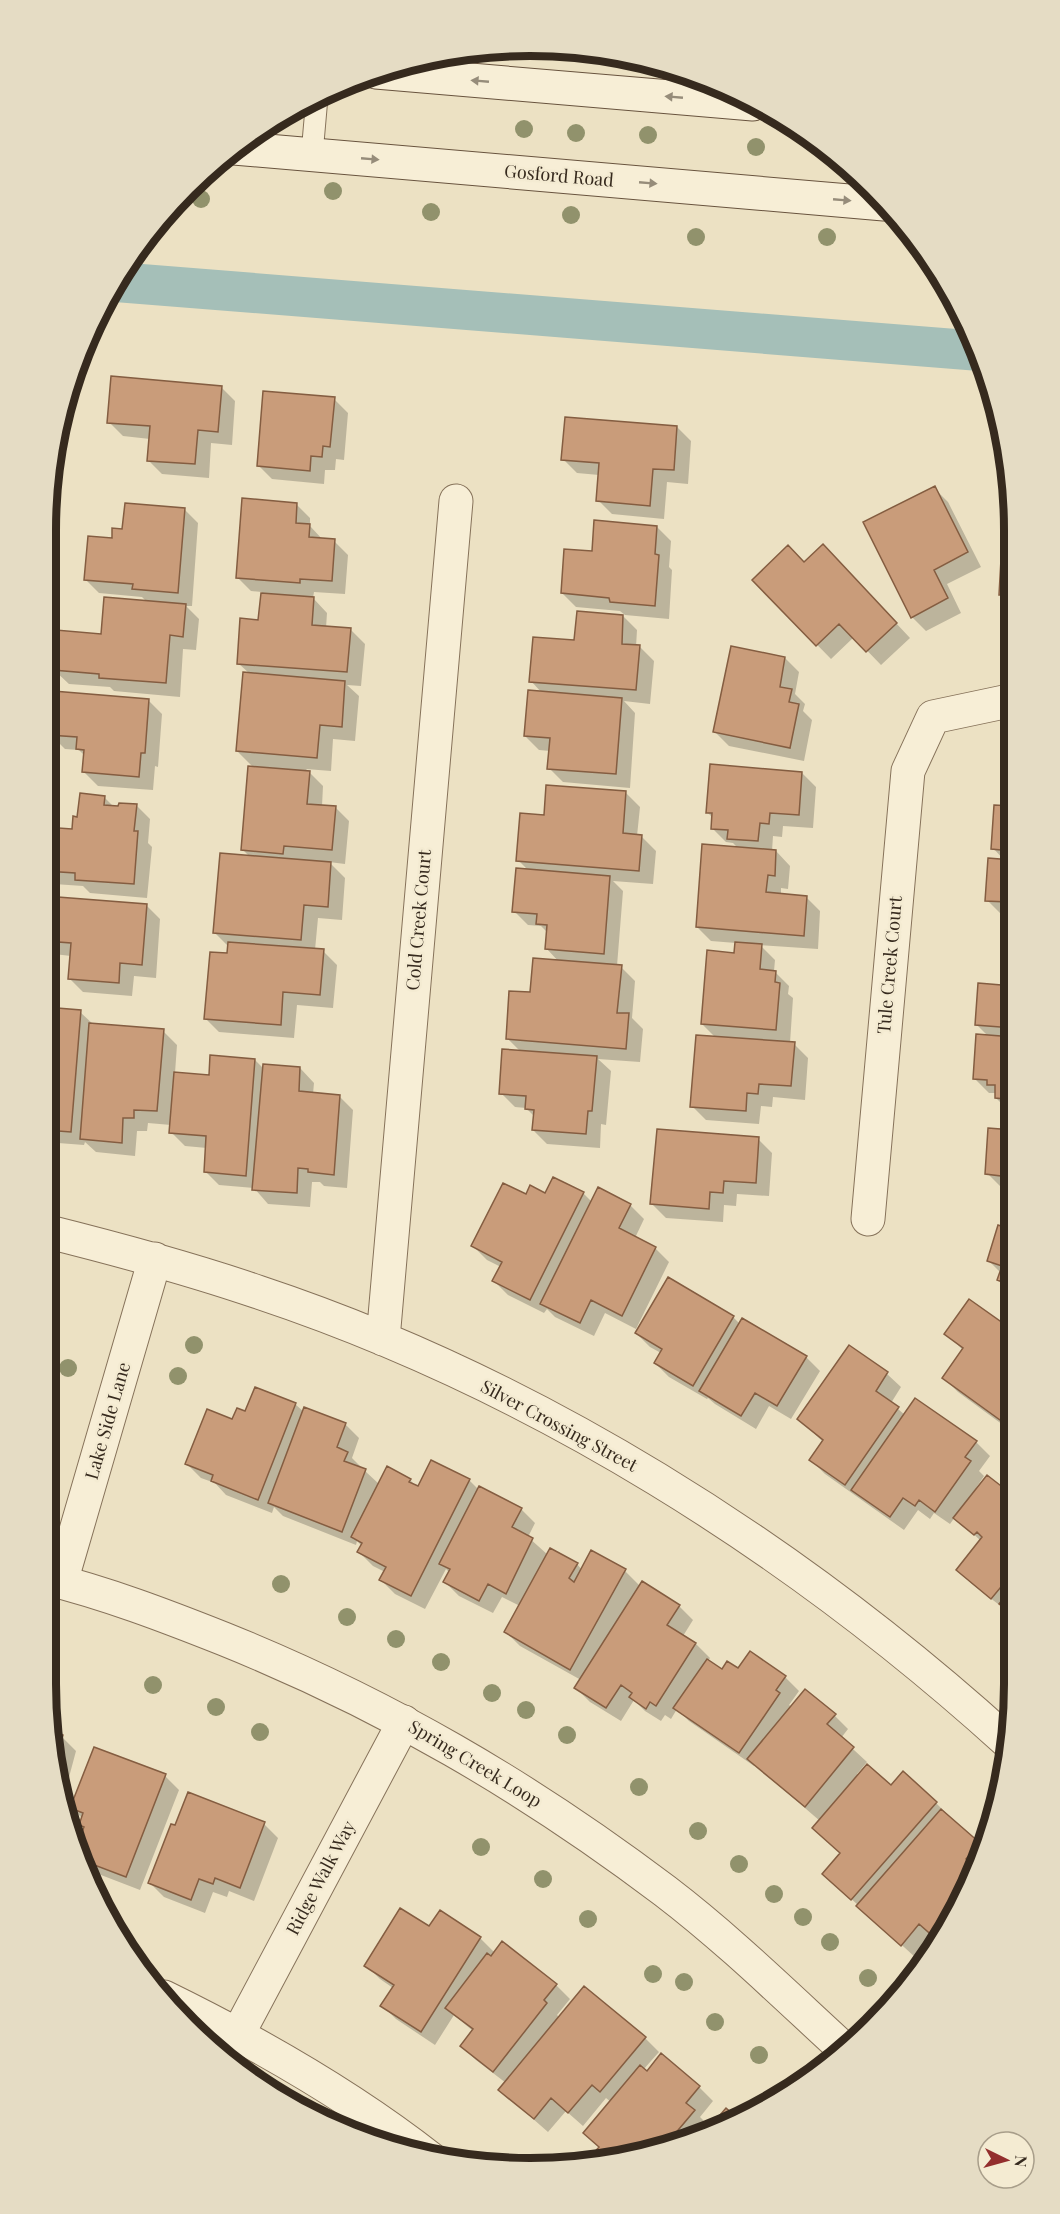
<svg xmlns="http://www.w3.org/2000/svg" width="1060" height="2214" font-family="'Playfair Display',serif">
  <style>
    .shadow { fill: #0003 }
    .lines { fill: none; stroke-linecap: round; stroke-linejoin: round }
    .canal { stroke: #a5bfb8; stroke-width: 40 }
    .building { fill: #c99c7a; stroke: #845d41; stroke-width: 1.5 }
    .service-casing { stroke: #86725a; stroke-width: 23 }
    .minor-casing { stroke: #86725a; stroke-width: 35 }
    .tertiary-casing { stroke: #86725a; stroke-width: 35 }
    .secondary-casing { stroke: #68533e; stroke-width: 35 }
    .service { stroke: #f7eed6; stroke-width: 21 }
    .minor { stroke: #f7eed6; stroke-width: 33 }
    .tertiary { stroke: #f7eed6; stroke-width: 33 }
    .secondary { stroke: #f7eed6; stroke-width: 33 }
    .tree { fill: #91926c }
    .oneway { fill: #968c7a }
    .labels { text-anchor: middle; stroke-width: 5; stroke-linejoin: round; paint-order: stroke }
    .street-label { font-size: 18px; fill: #362a1e; stroke: #f4ebd2 }
    .rim { fill: none; stroke: #362a1e; stroke-width: 8 }
  </style>
  <rect width="100%" height="100%" fill="#ece1c3"/>
  <path class="shadow" d="M221,387l14,14 -3,44 -21,-2 -2,35 -47,-4 -14,-14 2,-21 -27,-3 -14,-14z
    M334,399l14,14 -4,47 -8,-1 -1,11h-10l-1,14 -52,-5 -14,-14z
    M677,427l14,14 -3,43 -21,-2 -3,37 -52,-5 -14,-14 1,-25 -22,-2 -14,-14z
    M934,488l14,14 33,65 -34,17 14,29 -35,18 -14,-14z
    M296,504l14,14v8l13,14 11,1 14,14 -3,39 -31,-2 -1,6 14,15 -1,15 25,2 14,14 -4,42 -14,-1 12,11 -4,45 -22,-2 -2,32 -25,-2 17,17 -1,20 13,1 14,14 -4,43 -16,-2 16,16 -3,42 -24,-2 -3,32 8,1 14,14 -4,43 -36,-3 -3,33 -75,-6 -14,-14 23,-63 1,-8 -14,-14 35,-76 -8,-8 12,-81 -17,-17 13,-77 -12,-11 22,-42 2,-29 -11,-1 -14,-14z
    M1011,507v98l-10,-11z
    M184,509l14,14 -6,83h-6l13,13 -3,31 -13,-1 -3,48 -66,-6 -4,-4 -41,-3 -15,-14 93,-68 -5,-5 -43,-4 -14,-14 28,-39z
    M657,527l14,14 -2,26 3,3 -3,49 -44,-4 -5,-4 -44,-4 -14,-14 31,-40z
    M837,560l73,78 -29,27 -27,-28 -23,22 -77,-79 50,-16z
    M623,616l14,14 -1,17h4l14,14 -4,43 -26,-3 11,12 -5,75 -67,-6 -14,-14 1,-17 -11,-1 -14,-14 17,-43 -11,-12 44,-39z
    M785,658l14,14 -4,22 10,10 -2,7 9,9 -8,41 -75,-15 -14,-14z
    M148,700l14,14 -4,53 -3,-1 -2,24 -55,-4 -14,-14 1,-16 -6,-6 -14,-1 -14,-14z
    M802,773l14,14 -3,41 -30,-2 -1,11 -9,-1 -1,15h4l14,15 -2,23 -7,-1v7l25,2 14,14 -2,38 -58,-4 15,15 -1,11 15,15 -1,8 5,4 -3,45 4,1 14,14 -3,42 -32,-3 -1,10 -11,-1 -2,18 -53,-4 -14,-14 24,-68 -14,-14 33,-70 1,-11 -25,-2 -14,-14 41,-79 -5,-5 -7,-1 -14,-14 1,-10 -6,-6z
    M626,793l14,14 -3,29h4l15,15 -3,33 -40,-3 10,10 -6,75 4,1 14,14 -3,37 11,11 -3,33 -42,-3 13,12 -5,54 -5,-1 -1,24 -53,-4 -14,-14 2,-13 -9,-9 -11,-1 -14,-14 20,-41 -14,-14 24,-44 28,-32 -12,-13 1,-16 -7,-7 -13,-1 -14,-14 14,-41 -10,-10 27,-43z
    M104,797l10,10 22,-2 14,14 -2,24 4,4 -5,51 -57,-5 -7,-7 -29,-2 -9,-8v-48l28,3 6,-13z
    M1012,807v124l-1,-2v-14l-10,-1 -14,-14 18,-39 -12,-13z
    M45,897l101,8 14,14 -4,59 -22,-2 -2,20 -49,-4 -14,-14 2,-22 -26,-3z
    M1013,987v136l-7,-7v-8l-10,-10 1,-5h-8l-14,-14 13,-43 -11,-11z
    M45,1009l35,3 14,13 69,6 14,14 -2,28 35,3 45,-16 9,9 36,-1 14,15 -1,11 26,2 14,14 -6,78 -23,-2 -4,-4h-8l-2,25 -42,-3 -14,-16 -35,-3 -14,-14 2,-23 -22,-2 -14,-14v-7l-23,-2 -1,8h-10l-2,25 -39,-4 -11,-10 -1,3 -39,-3z
    M990,1130l23,2v77l-1,-2 1,-15 -4,-4 -8,-1 -14,-14z
    M758,1139l14,14 -3,43 -32,-2 -1,12 -12,-1 -1,17 -57,-4 -14,-14z
    M583,1193l9,9 38,3 14,14 -9,19 20,10 14,14 -33,67 -31,-16 -11,23 -39,-19 -8,-8 -3,4 -36,-18 -14,-14 7,-14 -14,-7 -14,-14 53,-50z
    M999,1227l14,5 1,85 -5,-4 3,-10 -9,-9 3,-8 -7,-7 2,-6 -13,-13z
    M668,1279l65,38 7,7 66,33 14,14 -29,48 -22,-13 -13,23 -41,-25 -7,-6 -1,1 -38,-22 -14,-14 6,-10 -11,-6 -14,-14z
    M1014,1333v100l-56,-41 -14,-14 19,-28 -17,-16z
    M849,1347l38,27 14,13 -10,16 14,12 71,27 14,14 -11,15 5,5 -8,12 38,11 1,118 -43,-33 -14,-14 23,-29 -26,-24 -5,7 -16,-11 -4,6 -12,-9 -14,20 -79,-56 -14,-14 12,-18 -24,-24z
    M45,1375l5,5 -5,24z
    M295,1404l9,8 41,12 14,14 -7,20 9,9 -1,2 5,2 14,13 31,-4 8,8 51,-8 9,9 43,20 14,14 -7,14 20,18 29,9 5,6 10,-18 33,19 15,15 39,20 14,14 -10,16 13,8 14,14 -2,3 14,10 17,-1 46,7 14,14 -10,14 3,2 43,9 13,13 -7,9 26,24 -10,12 79,29 14,14 -1,1 35,32 -6,20 -42,68 -2,-1 -18,21 -92,-84 17,-20 -21,-33 -65,-56 -1,1 -65,-45 -12,-12 -6,10 -6,-4 -4,6 -16,-10 -11,-11 -13,21 -31,-19 -14,-14 5,-8 -61,-34 -14,-14 14,-26 -18,-9 -9,16 -34,-17 -14,-14 5,-9 -4,-4 -21,40 -30,-15 -14,-14 4,-8 -12,-6 -14,-14 3,-6 -5,-5 -1,4 -73,-29 -9,-9 -2,6 -46,-18 -11,-12 -14,-5 -14,-14 46,-44 13,-7z
    M53,1734l9,3 14,14 -12,45z
    M165,1776l14,14 -39,100 -52,-20 -12,-20 9,-21 -4,-5 2,-5 -11,-11z
    M264,1824l14,14 -24,63 -25,-10 -2,6 -14,-5 -8,21 -41,-16 -14,-14z
    M430,1928l50,10 15,15 61,32 14,14 -13,16 3,3 85,20 14,14 -16,18 56,17 14,14 -13,16 8,8 -6,7 -110,33 -4,-3 12,-14 -15,-15 26,-31 -5,-4 -23,28 -17,-15 -18,21 -48,-42 6,-7 -30,-23 -14,-14 11,-15 -19,-16 -19,30 -39,-26 -14,-14 11,-17 -13,-9 -14,-14z"/>
  <g class="lines">
    <path class="canal" d="M116,282l864,69"/>
  </g>
  <path class="building" d="M111,376l111,10 -4,46 -20,-2 -3,34 -48,-3 3,-35 -43,-3z
    M263,391l72,6 -5,50 -7,-1 -1,11 -11,-1 -1,15 -53,-5z
    M565,417l112,9 -3,44 -21,-1 -3,37 -54,-5 3,-38 -38,-3z
    M935,486l33,66 -34,18 14,28 -37,20 -48,-96z
    M242,498l55,5 -1,20 14,1 -1,13 26,2 -3,42 -32,-2v4l-64,-5z
    M125,503l60,5 -7,85 -46,-4 1,-5 -49,-4 4,-44 24,2v-10l10,1z
    M1004,506h7v89h-12z
    M594,520l63,6 -2,28 4,1 -4,51 -45,-4 -1,-4 -48,-5 3,-44 28,2z
    M823,544l74,79 -31,29 -27,-28 -23,22 -64,-66 36,-35 16,17z
    M261,593l53,4 -2,28 39,3 -4,44 -110,-8 3,-46 18,2z
    M104,597l82,7 -3,33 -13,-2 -4,48 -67,-5v-4l-46,-4 3,-40 45,4z
    M577,611l46,4 -1,29 18,1 -4,45 -107,-8 4,-45 41,3z
    M731,646l54,11 -5,30 12,2 -3,13 10,2 -9,44 -77,-16z
    M243,672l102,9 -3,46 -22,-2 -3,33 -81,-7z
    M528,690l94,8 -6,76 -69,-5 3,-31 -26,-2z
    M53,691l96,8 -4,54h-4l-2,24 -57,-5 2,-22 -8,-1 1,-12 -28,-2z
    M710,764l92,8 -3,43 -29,-2 -1,11 -9,-1 -2,18 -31,-2 1,-9 -17,-1 1,-16h-6z
    M248,766l62,5 -3,33 29,2 -4,44 -48,-4 -1,8 -42,-4z
    M546,785l80,6 -3,42 19,2 -3,36 -123,-10 4,-48 24,2z
    M80,793l25,3 -1,9 14,1 1,-3 18,1 -3,27h4l-4,53 -59,-4v-7l-30,-2v-44l27,2 1,-13 4,1z
    M994,805l18,1v45l-21,-2z
    M702,844l74,6 -1,26 -7,-1 -2,17 41,4 -3,40 -108,-9z
    M220,853l111,9 -3,45 -24,-2 -3,35 -88,-7z
    M988,858l24,2v70l-3,-1 2,-24h-4l1,-3 -23,-1z
    M516,868l94,8 -6,78 -59,-5 2,-24 -11,-1 1,-10 -25,-2z
    M45,896l102,8 -5,61 -22,-2 -1,20 -51,-4 3,-36 -26,-2z
    M228,942l96,7 -4,46 -37,-3 -2,33 -77,-6 6,-67 17,1z
    M735,942l27,2 -2,25 16,2 -1,11 5,1 -4,47 -75,-6 6,-74 27,3z
    M533,958l89,7 -5,48h12l-3,36 -120,-10 3,-48 21,1z
    M978,983l35,3v42l-38,-3z
    M45,1007l36,3 -10,122 -26,-2z
    M89,1023l75,6 -7,82 -23,-1v8h-11l-1,25 -42,-4z
    M976,1034l37,3v81l-9,-1 1,-18 -10,-1v-13h-8v-5l-14,-1z
    M696,1035l99,7 -4,44 -32,-2 -1,10 -11,-1 -1,18 -56,-4z
    M502,1049l95,7 -5,55h-4l-2,23 -54,-4 2,-20 -9,-1 1,-13 -27,-2z
    M210,1055l45,4 -9,117 -42,-4 2,-36 -37,-3 5,-61 35,3z
    M263,1064l37,3 -1,24 41,4 -6,80 -26,-3v-3l-10,-1 -1,25 -45,-3z
    M988,1128l25,2v78h-3l2,-19h-4l1,-12 -24,-3z
    M657,1129l102,8 -3,46 -32,-2 -1,12 -13,-1 -1,17 -59,-5z
    M553,1177l31,15 -54,108 -38,-19 10,-19 -31,-16 32,-63 23,11 4,-9 15,8z
    M598,1187l33,17 -12,24 37,19 -34,69 -31,-16 -11,23 -40,-19z
    M998,1225l15,5 1,85 -6,-2 4,-15 -11,-3 4,-12 -8,-3 5,-14 -15,-5z
    M668,1277l66,39 -41,70 -39,-23 8,-14 -27,-16z
    M969,1299l45,32v70l-14,19 -58,-42 21,-30 -19,-14z
    M742,1318l65,38 -30,50 -22,-13 -14,23 -42,-25z
    M849,1345l39,27 -12,19 23,16 -54,78 -36,-25 14,-20 -26,-21z
    M255,1387l41,16 -38,97 -47,-19 2,-6 -28,-11 22,-55 25,10 5,-11 8,3z
    M915,1398l62,43 -12,16 6,4 -36,51 -16,-12 -4,6 -12,-8 -13,19 -39,-27z
    M304,1407l42,16 -9,24 11,5 -4,9 22,8 -24,63 -74,-29z
    M431,1460l39,19 -59,117 -32,-16 7,-13 -29,-15 5,-9 -11,-6 36,-71 24,13 -2,3 9,4z
    M987,1475l27,21 1,74 -24,29 -35,-29 26,-33 -5,-5 -3,3 -21,-17z
    M479,1486l43,22 -10,19 21,11 -27,56 -18,-10 -9,17 -36,-19 7,-13 -11,-5z
    M550,1548l28,15 -9,15 5,4 17,-32 35,19 -56,101 -66,-38z
    M642,1581l38,24 -13,20 29,18 -40,63 -6,-4 -4,7 -17,-12 3,-4 -11,-8 -15,23 -32,-20z
    M1015,1585v31l-16,-12z
    M750,1651l36,25 -10,14 4,3 -41,60 -66,-45 34,-49 15,10 5,-8 11,7z
    M805,1689l31,25 -9,10 27,23 -49,60 -58,-48z
    M53,1733l10,2 -6,21z
    M94,1747l72,27 -40,103 -45,-17 -6,-11 9,-22 -5,-2 4,-12 -13,-5z
    M867,1764l24,21 12,-14 34,31 -86,98 -29,-26 18,-21 -28,-25z
    M188,1792l77,30 -25,66 -25,-10 -2,6 -14,-5 -8,21 -43,-17 23,-59 4,1z
    M941,1809l39,34 -14,16 12,11 -43,68 -16,-14 -18,22 -45,-40z
    M400,1908l29,18 11,-16 41,27 -60,95 -41,-26 14,-21 -30,-19z
    M502,1941l55,43 -13,16 3,3 -54,69 -33,-26 13,-17 -28,-21 42,-55 4,3z
    M584,1986l62,51 -46,55 -8,-7 -24,28 -17,-15 -17,21 -36,-29z
    M661,2053l39,33 -14,17 9,7 -27,32 -78,23 -4,-3 13,-15 -16,-14 57,-68 7,6z
    M726,2108l14,12 -33,10z"/>
  <g class="lines">
    <defs>
      <path id="service" d="M312,154l5,-57"/>
      <path id="minor" d="M868,1219l40,-448 25,-54 71,-15 8,1
        M45,1231c72,18 143,37 213,61 277,92 536,256 751,451
        M383,1339l73,-838
        M61,1582l94,-323
        M164,1997c94,46 184,97 267,162
        M238,2034l166,-312"/>
      <path id="tertiary" d="M45,1578c61,15 121,38 179,61 161,65 302,147 441,252 63,48 121,105 180,159"/>
      <path id="secondary" d="M376,72l377,32
        M234,148l650,56"/>
    </defs>
    <use href="#service" class="service-casing"/>
    <use href="#minor" class="minor-casing"/>
    <use href="#tertiary" class="tertiary-casing"/>
    <use href="#secondary" class="secondary-casing"/>
    <use href="#service" class="service"/>
    <use href="#minor" class="minor"/>
    <use href="#tertiary" class="tertiary"/>
    <use href="#secondary" class="secondary"/>
  </g>
  <g class="tree">
    <circle cx="524" cy="129" r="9"/>
    <circle cx="576" cy="133" r="9"/>
    <circle cx="648" cy="135" r="9"/>
    <circle cx="756" cy="147" r="9"/>
    <circle cx="333" cy="191" r="9"/>
    <circle cx="201" cy="199" r="9"/>
    <circle cx="431" cy="212" r="9"/>
    <circle cx="571" cy="215" r="9"/>
    <circle cx="696" cy="237" r="9"/>
    <circle cx="827" cy="237" r="9"/>
    <circle cx="194" cy="1345" r="9"/>
    <circle cx="68" cy="1368" r="9"/>
    <circle cx="178" cy="1376" r="9"/>
    <circle cx="281" cy="1584" r="9"/>
    <circle cx="347" cy="1617" r="9"/>
    <circle cx="396" cy="1639" r="9"/>
    <circle cx="441" cy="1662" r="9"/>
    <circle cx="153" cy="1685" r="9"/>
    <circle cx="492" cy="1693" r="9"/>
    <circle cx="216" cy="1707" r="9"/>
    <circle cx="526" cy="1710" r="9"/>
    <circle cx="260" cy="1732" r="9"/>
    <circle cx="567" cy="1735" r="9"/>
    <circle cx="639" cy="1787" r="9"/>
    <circle cx="698" cy="1831" r="9"/>
    <circle cx="481" cy="1847" r="9"/>
    <circle cx="739" cy="1864" r="9"/>
    <circle cx="543" cy="1879" r="9"/>
    <circle cx="774" cy="1894" r="9"/>
    <circle cx="803" cy="1917" r="9"/>
    <circle cx="588" cy="1919" r="9"/>
    <circle cx="830" cy="1942" r="9"/>
    <circle cx="653" cy="1974" r="9"/>
    <circle cx="868" cy="1978" r="9"/>
    <circle cx="684" cy="1982" r="9"/>
    <circle cx="715" cy="2022" r="9"/>
    <circle cx="759" cy="2055" r="9"/>
  </g>
  <defs><path id="oneway-solid" d="M-6-.8H1V-3.2L6.5 0L1 3.2V.8H-6Z" transform="scale(1.5)"/></defs>
  <g class="oneway">
    <use href="#oneway-solid" transform="translate(480 81) rotate(-175)"/>
    <use href="#oneway-solid" transform="translate(674 97) rotate(-175)"/>
    <use href="#oneway-solid" transform="translate(370 159) rotate(5)"/>
    <use href="#oneway-solid" transform="translate(648 183) rotate(5)"/>
    <use href="#oneway-solid" transform="translate(842 200) rotate(5)"/>
  </g>
  <g class="labels">
    <g class="street-label">
      <text transform="translate(559 176) rotate(5)" y="6">Gosford Road</text>
      <text transform="translate(419 920) rotate(-85)" y="6">Cold Creek Court</text>
      <text transform="translate(890 965) rotate(-85)" y="6">Tule Creek Court</text>
      <text transform="translate(108 1421) rotate(-74)" y="6">Lake Side Lane</text>
      <text transform="translate(559 1426) rotate(28)" y="6">Silver Crossing Street</text>
      <text transform="translate(475 1764) rotate(31)" y="6">Spring Creek Loop</text>
      <text transform="translate(321 1878) rotate(-62)" y="6">Ridge Walk Way</text>
    </g>
  </g>
  <path d="M0 0H1060V2214H0ZM530 56H530A474 474 0 0 1 1004 530V1684A474 474 0 0 1 530 2158H530A474 474 0 0 1 56 1684V530A474 474 0 0 1 530 56Z" fill="#e5dcc4" fill-rule="evenodd"/>
  <path class="rim" d="M530 56H530A474 474 0 0 1 1004 530V1684A474 474 0 0 1 530 2158H530A474 474 0 0 1 56 1684V530A474 474 0 0 1 530 56Z"/>
  <g transform="translate(1006 2160) rotate(95)"><circle r="28" fill="#f4ebd2" stroke="#a89e8a" stroke-width="1.5"/>
  <path d="M0-4.5L10 22L0 15L-10 22Z" fill="#932e2d"/>
  <text y="-9" font-size="16" font-weight="bold" text-anchor="middle" fill="#362a1e">N</text>
  </g>
</svg>
